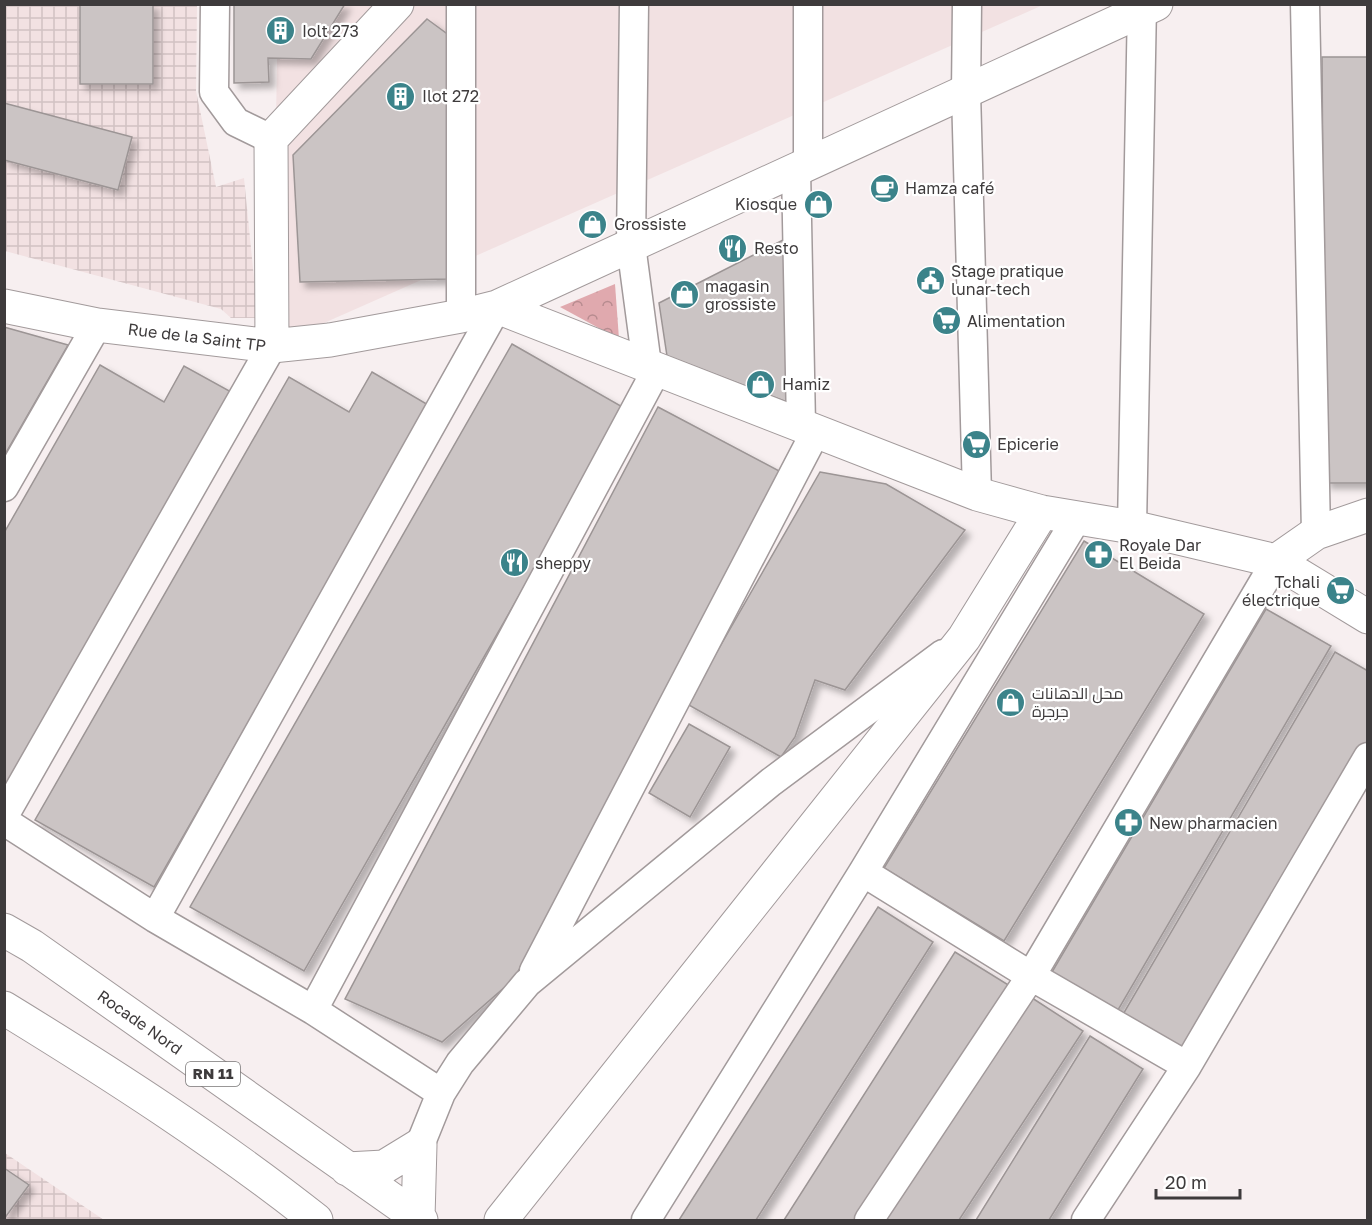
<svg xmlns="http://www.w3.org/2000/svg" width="1372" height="1225" font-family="'Golos Text',Cairo,sans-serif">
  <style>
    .built { fill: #f2e1e2 }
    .industrial { fill: url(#industrial-grid) }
    .forest { fill: url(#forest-crowns) }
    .building { fill: #cbc4c4; stroke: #9c9595; stroke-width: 1.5; filter: url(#shadow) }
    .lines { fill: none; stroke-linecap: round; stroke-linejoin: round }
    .street-casing { stroke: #a29a9b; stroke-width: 31 }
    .secondary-casing { stroke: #a29a9b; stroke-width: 35 }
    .highway-casing { stroke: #a29a9b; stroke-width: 35 }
    .street { stroke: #fff; stroke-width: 28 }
    .secondary { stroke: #fff; stroke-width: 33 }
    .highway { stroke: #fff; stroke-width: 33 }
    .labels { text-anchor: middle; stroke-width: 4.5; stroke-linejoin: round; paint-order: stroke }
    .shield { fill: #fff; stroke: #787676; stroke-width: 1.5 }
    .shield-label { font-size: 15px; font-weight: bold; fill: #3e3b3c }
    .poi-label { font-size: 16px; fill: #3e3b3c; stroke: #fff; text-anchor: start }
    .street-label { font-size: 16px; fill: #3e3b3c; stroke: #fff }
  </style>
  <defs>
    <pattern id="industrial-grid" width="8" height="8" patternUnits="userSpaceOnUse" patternTransform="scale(1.5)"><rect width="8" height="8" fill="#f2e1e2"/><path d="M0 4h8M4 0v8" fill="none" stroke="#d1c2c3"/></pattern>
    <pattern id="forest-crowns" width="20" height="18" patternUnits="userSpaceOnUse" patternTransform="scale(1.5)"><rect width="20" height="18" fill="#e0a9ae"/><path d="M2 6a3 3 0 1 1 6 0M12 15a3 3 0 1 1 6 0" fill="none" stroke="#b78b8f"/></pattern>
    <filter id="shadow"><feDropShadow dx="5.5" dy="5.5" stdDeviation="3" flood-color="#0004"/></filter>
  </defs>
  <rect width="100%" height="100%" fill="#f7eff0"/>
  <path class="built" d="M278,5h765l-771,341z"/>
  <path class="industrial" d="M4,5h193l-1,86 20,96 28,-9 14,140h-27l-10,-9 -216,-58z
    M5,1153l99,67h-99z"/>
  <path class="forest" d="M615,284l4,55 -59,-32z"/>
  <path class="building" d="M80,4h73v80h-73z
    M234,4h111l-34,55 -43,-1 1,24 -35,1z
    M427,19l23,17 -1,243 -149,3 -7,-127z
    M1322,57h46v426h-43z
    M4,103l128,34 -14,53 -114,-30z
    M785,239l2,163 -120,-46 -8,-53z
    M4,327l64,18 -64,111z
    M512,344l114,65 -322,562 -114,-64z
    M100,365l64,37 20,-36 49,27 -229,405v-265z
    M372,372l58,34 -276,481 -119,-67 254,-443 60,35z
    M658,407l125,66 -269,506 -72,63 -97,-43z
    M820,472l66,12 79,46 -120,160 -30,-10 -20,57 -14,20 -94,-53z
    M1084,541l120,73 -200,327 -120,-73z
    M1266,609l65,37 -213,364 -66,-38z
    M1335,652l33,19v75l-181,308 -65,-38z
    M689,724l41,23 -40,70 -41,-24z
    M878,907l55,35 -177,278h-77z
    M955,952l55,34 -149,234h-77z
    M1029,996l54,35 -124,189h-77z
    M1090,1036l53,33 -94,151h-73z
    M4,1168l25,17 -25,34z"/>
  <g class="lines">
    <defs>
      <path id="street" d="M215,4l-1,88 22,30 35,17
        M634,4l-3,241 16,120
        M808,4v160
        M967,4l-1,88 11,402
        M1305,4l11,529
        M796,169l5,256
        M461,316v-312
        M4,487l93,-162
        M1132,527l10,-523
        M4,816l268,-470
        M4,821l151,97 158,92 128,83
        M863,872l168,104 156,90
        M155,918l342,-611
        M534,971l282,-540
        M313,1010l344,-641
        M420,1145l21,-52 19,-30 67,-80 244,-201 172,-128
        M646,1220l217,-348 214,-354
        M869,1220l162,-244 245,-415
        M1086,1220l101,-154 181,-309"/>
      <path id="secondary" d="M4,306l93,19 175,21 58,-6 131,-24 36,-9 659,-303
        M497,307l480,187 65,18 90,15 144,34 92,56
        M272,346l-1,-207 126,-135
        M1276,561l40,-28 52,-18
        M501,1220l463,-582 78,-126"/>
      <path id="highway" d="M4,930l28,16 389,274
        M4,1008c106,65 215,135 312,212
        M347,1169l37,-2 36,-22
        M418,1218l2,-73"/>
    </defs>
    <use href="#street" class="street-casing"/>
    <use href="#secondary" class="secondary-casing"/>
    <use href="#highway" class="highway-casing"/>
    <use href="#street" class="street"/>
    <use href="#secondary" class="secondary"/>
    <use href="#highway" class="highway"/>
  </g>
  <defs>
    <symbol id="building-disc" viewBox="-11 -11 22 22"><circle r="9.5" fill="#3b838a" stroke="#fff"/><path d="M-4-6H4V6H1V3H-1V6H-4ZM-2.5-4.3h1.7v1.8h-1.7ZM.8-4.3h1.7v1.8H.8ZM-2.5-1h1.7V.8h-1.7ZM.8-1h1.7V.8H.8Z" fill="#fff"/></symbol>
    <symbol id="cafe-disc" viewBox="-11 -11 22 22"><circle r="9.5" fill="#3b838a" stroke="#fff"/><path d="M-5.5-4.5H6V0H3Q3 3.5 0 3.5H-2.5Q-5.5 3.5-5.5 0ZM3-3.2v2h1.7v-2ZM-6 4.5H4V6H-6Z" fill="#fff"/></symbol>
    <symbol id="shop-disc" viewBox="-11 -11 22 22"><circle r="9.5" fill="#3b838a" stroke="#fff"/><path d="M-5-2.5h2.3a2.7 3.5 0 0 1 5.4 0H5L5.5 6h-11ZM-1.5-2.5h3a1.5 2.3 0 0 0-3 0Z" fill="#fff"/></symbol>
    <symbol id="restaurant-disc" viewBox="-11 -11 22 22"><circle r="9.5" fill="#3b838a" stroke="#fff"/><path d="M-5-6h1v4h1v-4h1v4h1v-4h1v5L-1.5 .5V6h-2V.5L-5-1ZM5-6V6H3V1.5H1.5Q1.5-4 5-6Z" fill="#fff"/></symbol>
    <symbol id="civic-disc" viewBox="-11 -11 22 22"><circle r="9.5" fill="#3b838a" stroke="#fff"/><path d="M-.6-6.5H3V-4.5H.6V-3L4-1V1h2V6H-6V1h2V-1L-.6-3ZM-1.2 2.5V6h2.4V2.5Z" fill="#fff"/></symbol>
    <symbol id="supermarket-disc" viewBox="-11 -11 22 22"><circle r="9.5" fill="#3b838a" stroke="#fff"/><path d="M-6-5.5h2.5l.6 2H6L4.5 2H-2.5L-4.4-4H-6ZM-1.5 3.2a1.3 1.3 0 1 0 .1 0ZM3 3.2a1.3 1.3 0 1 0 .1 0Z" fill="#fff"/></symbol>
    <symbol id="pharmacy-disc" viewBox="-11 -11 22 22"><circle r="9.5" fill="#3b838a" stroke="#fff"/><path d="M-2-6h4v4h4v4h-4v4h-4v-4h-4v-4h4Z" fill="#fff"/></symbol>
  </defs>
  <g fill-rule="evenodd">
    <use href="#building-disc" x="264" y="14" width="33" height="33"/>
    <use href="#building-disc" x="384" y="80" width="33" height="33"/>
    <use href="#cafe-disc" x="868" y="172" width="33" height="33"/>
    <use href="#shop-disc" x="802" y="188" width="33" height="33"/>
    <use href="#shop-disc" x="576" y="208" width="33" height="33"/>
    <use href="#restaurant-disc" x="716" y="232" width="33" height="33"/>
    <use href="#civic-disc" x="914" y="264" width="33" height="33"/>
    <use href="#shop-disc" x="668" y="278" width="33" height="33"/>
    <use href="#supermarket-disc" x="930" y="304" width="33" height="33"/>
    <use href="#shop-disc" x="744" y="368" width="33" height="33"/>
    <use href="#supermarket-disc" x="960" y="428" width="33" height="33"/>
    <use href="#pharmacy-disc" x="1082" y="538" width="33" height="33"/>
    <use href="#restaurant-disc" x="498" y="546" width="33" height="33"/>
    <use href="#supermarket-disc" x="1324" y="574" width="33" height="33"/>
    <use href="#shop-disc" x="994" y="686" width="33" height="33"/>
    <use href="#pharmacy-disc" x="1112" y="806" width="33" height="33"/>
  </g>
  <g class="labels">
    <rect class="shield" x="186" y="1062" width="54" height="24" rx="4.5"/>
    <g class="shield-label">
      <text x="213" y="1079">RN 11</text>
    </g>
    <g class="poi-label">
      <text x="302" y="37">Iolt 273</text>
      <text x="422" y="102">Ilot 272</text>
      <text x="905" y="194">Hamza café</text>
      <text x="797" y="210" text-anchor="end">Kiosque</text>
      <text x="614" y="230">Grossiste</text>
      <text x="754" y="254">Resto</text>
      <text x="951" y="277">Stage pratique<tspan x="951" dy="18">lunar-tech</tspan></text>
      <text x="705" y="292">magasin<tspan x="705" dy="18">grossiste</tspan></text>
      <text x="967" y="327">Alimentation</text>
      <text x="782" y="390">Hamiz</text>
      <text x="997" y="450">Epicerie</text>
      <text x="1119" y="551">Royale Dar<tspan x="1119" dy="18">El Beida</tspan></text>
      <text x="535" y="569">sheppy</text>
      <text x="1320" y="588" text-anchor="end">Tchali<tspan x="1320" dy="18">électrique</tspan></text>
      <text x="1032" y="699">محل الدهانات<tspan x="1032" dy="18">جرجرة</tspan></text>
      <text x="1149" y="829">New pharmacien</text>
    </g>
    <g class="street-label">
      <text transform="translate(197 337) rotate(7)" y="6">Rue de la Saint TP</text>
      <text transform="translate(140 1022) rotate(35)" y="6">Rocade Nord</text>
    </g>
  </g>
  <rect width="1372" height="1225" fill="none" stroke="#3e3b3c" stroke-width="12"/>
  <path d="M1156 1189v9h84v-9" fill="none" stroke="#3e3b3c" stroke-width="3"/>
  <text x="1165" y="1189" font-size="18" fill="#3e3b3c" stroke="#ffffff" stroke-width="4.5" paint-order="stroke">20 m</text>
</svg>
